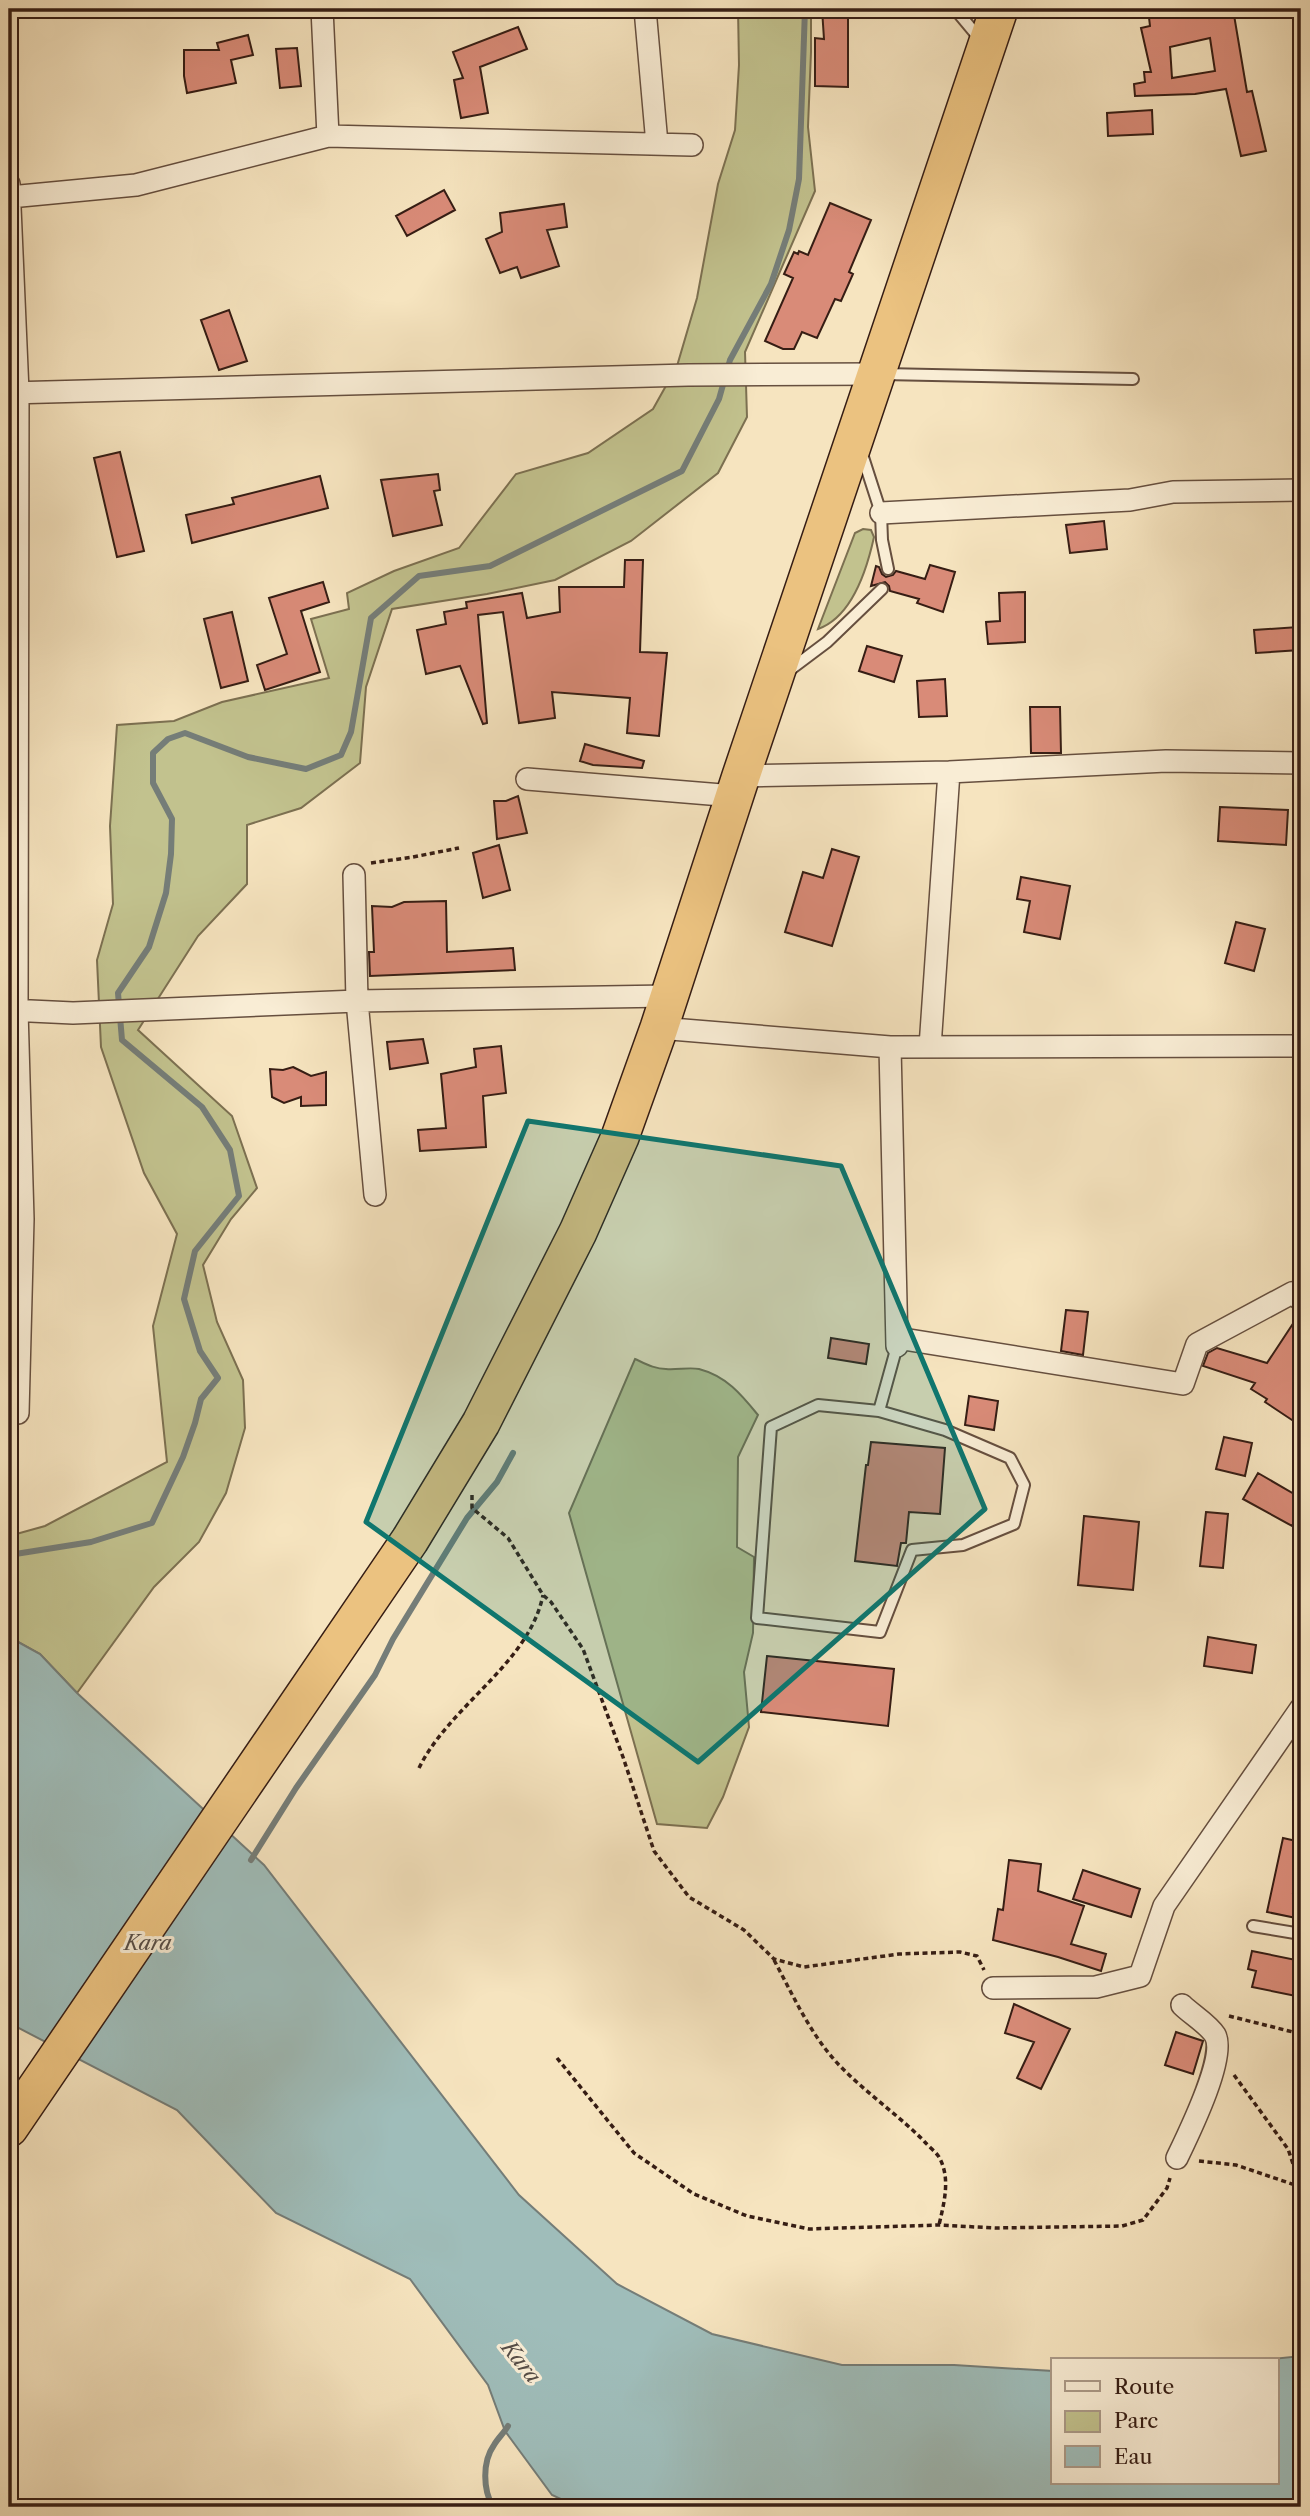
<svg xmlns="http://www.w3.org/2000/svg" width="1310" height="2516" font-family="'Libre Caslon Text',serif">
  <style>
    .green { fill: #c2c28e; stroke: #7c7051; stroke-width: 2 }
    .water { fill: #9fbdba; stroke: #757d78; stroke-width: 2 }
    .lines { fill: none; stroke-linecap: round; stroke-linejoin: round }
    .stream { stroke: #757d78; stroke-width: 6 }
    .building { fill: #d98b78; stroke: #361d14; stroke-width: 2; fill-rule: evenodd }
    .service-casing { stroke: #664f3f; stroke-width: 14 }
    .minor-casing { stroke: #664f3f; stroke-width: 24 }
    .trunk-casing { stroke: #361d14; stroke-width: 40 }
    .path { stroke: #361d14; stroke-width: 3.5; stroke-dasharray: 5 3.5; stroke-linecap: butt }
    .service { stroke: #f9edd5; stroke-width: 10 }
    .minor { stroke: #f9edd5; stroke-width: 21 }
    .trunk { stroke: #ebc280; stroke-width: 37 }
    .marked { fill: #0f766e; fill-opacity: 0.2; stroke: #0f766e; stroke-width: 5; stroke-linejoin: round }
    .labels { text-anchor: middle; stroke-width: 6; stroke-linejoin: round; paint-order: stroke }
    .water-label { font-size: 21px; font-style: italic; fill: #564d46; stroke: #f9edd5 }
  </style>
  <rect width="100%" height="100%" fill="#f6e4bf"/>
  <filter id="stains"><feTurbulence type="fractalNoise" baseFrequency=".00286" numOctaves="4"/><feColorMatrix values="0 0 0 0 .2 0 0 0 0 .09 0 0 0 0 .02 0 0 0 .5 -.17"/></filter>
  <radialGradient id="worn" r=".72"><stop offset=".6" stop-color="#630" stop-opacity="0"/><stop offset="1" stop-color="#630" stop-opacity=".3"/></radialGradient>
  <path class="green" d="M738,9h73v43l-3,75 7,64 -70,161 2,65 -29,56 -87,68 -76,39 -68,14 -95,15 -26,78 -6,76 -59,45 -54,17v59l-49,52 -60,94 94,86 25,72 -26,31 -28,46 14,57 26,58 2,48 -19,65 -27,49 -45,45 -77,106 -37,-39 -31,-17v-101l36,-10 122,-64 -14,-136 24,-92 -33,-61 -43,-126 -4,-87 16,-56 -3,-78 7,-101 57,-4 48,-19 107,-24 -18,-59 38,-10 -2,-16 47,-22 65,-23 57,-74 72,-21 65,-44 24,-43 20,-68 21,-114 17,-54 4,-65z
    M863,529l8,1 3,7c-7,32 -22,80 -56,92l37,-96z
    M635,1359c11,5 20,10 31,10 11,1 23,-2 33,0 27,7 42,25 59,46l-20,42 -1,90 17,10 -1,76 -9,39 5,55 -26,70 -16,31 -50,-4 -88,-311z"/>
  <path class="water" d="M9,1637l31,17 37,39 187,172 255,330 98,89 95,50 130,31h112l99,6v112h224v-123h-14l38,-4v151h-723l-26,-12 -47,-64 -17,-46 -78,-106 -134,-66 -99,-103 -168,-87z"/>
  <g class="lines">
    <path class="stream" d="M9,1555l82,-13 61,-19 31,-66 12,-34 6,-24 17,-21 -18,-27 -16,-52 11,-48 44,-55 -9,-46 -28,-43 -80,-67 -4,-47 31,-46 17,-54 5,-39 1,-35 -19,-36v-30l15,-14 17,-6 63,24 58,12 35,-14 10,-23 20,-114 48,-42 71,-10 192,-95 37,-72 11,-39 41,-76 18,-54 10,-51 6,-170
      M251,1860l45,-72 79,-113 18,-36 74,-121 30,-36 16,-29
      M493,2507c-10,-17 -11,-45 1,-62 4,-7 10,-12 14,-19"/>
  </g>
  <path class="building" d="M822,9h26v78l-33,-1v-48l9,1z
    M1148,9h85l14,83 5,-1 14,60 -25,5 -15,-67 -31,5 -60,2 -1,-12 11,-2 -1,-10h7l-10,-44 9,-2zM1210,38l5,33 -43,7 -2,-31z
    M518,27l9,22 -47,18 8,46 -27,5 -7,-38 9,-2 -10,-26z
    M248,35l5,20 -22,5 5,23 -49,10 -3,-17v-26h35l-2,-7z
    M297,48l4,38 -21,2 -4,-39z
    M1152,110l1,24 -45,2 -1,-23z
    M444,190l11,20 -48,26 -11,-20z
    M830,203l41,17 -22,52 4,2 -12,27 -6,-2 -18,39 -15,-6 -8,17h-11l-18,-8 28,-63 -9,-4 10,-22 4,2 1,-3 9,4z
    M564,204l3,23 -20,3 12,36 -38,12 -4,-11 -17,6 -14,-34 16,-7 -2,-19z
    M229,310l18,51 -28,9 -18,-50z
    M120,452l24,99 -27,6 -23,-99z
    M438,474l2,16 -6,1 8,34 -49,11 -12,-56z
    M320,476l8,32 -136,35 -6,-28 48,-11 -2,-6z
    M1104,521l3,28 -37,4 -4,-28z
    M625,560h18l-3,92 27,1 -8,83 -32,-3 3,-35 -78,-6 3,26 -36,5 -16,-111 -25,3 9,108 -4,1 -23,-58 -34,8 -9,-44 29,-6 -2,-12 23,-4 -1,-6 56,-9 5,25 33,-6 -1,-25h65z
    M930,565l25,7 -12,40 -26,-9 2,-4 -29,-8 -1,-5 -4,-4 -14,4 5,-20 3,1 3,7 4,3 7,-2 3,-4 29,8z
    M323,582l6,20 -28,9 19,61 -55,18 -8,-25 30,-11 -18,-56z
    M1025,592v50l-37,2 -2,-22 14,-1 -1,-28z
    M232,612l16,69 -27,7 -17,-69z
    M1298,627l2,23 -44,3 -2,-23z
    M867,646l35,10 -8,26 -35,-11z
    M945,679l2,37 -28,1 -2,-36z
    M1030,707h30l1,46h-30z
    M585,744l59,17 -2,7 -49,-3 -13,-4z
    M518,796l9,37 -30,6 -3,-38h12z
    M1220,807l68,3 -2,35 -68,-4z
    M499,845l11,45 -27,8 -10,-45z
    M832,849l27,8 -27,89 -47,-14 18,-60 20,6z
    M1021,877l49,9 -10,53 -36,-7 6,-31 -13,-2z
    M446,901l1,51 66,-4 2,22 -145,6 -1,-24h5l-2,-46 20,1 12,-5z
    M1236,922l29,7 -11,42 -29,-8z
    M423,1039l5,24 -38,6 -3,-27z
    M501,1046l5,47 -23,3 3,51 -66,4 -2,-21 28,-2 -5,-54 35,-7 -2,-18z
    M293,1067l18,9 15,-4v33l-25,1v-9l-17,6 -12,-6 -2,-28 13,1z
    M1066,1310l22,2 -5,43 -22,-4z
    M1300,1313h1v113l-36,-24 2,-3 -16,-10 4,-6 -52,-17 5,-13 9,-5 50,15z
    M831,1338l38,6 -3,20 -38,-6z
    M969,1396l29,5 -4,29 -29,-5z
    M1224,1437l28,6 -7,33 -29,-7z
    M871,1442l74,6 -5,66 -31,-2 -3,31h-5l-4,23 -42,-5 11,-96h2z
    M1258,1473l43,25v11l-9,17 -49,-27z
    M1206,1512l22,2 -5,54 -23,-2z
    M1084,1516l55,6 -6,68 -55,-5z
    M1208,1637l48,8 -4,28 -48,-7z
    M767,1656l127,13 -6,57 -127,-14z
    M1283,1838l18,4v11l-8,40 8,2v24l-34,-7z
    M1009,1860l32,4 -3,27 46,15 -13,38 35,10 -5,17 -43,-14 -65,-17 5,-31 5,1z
    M1083,1870l57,19 -9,28 -58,-18z
    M1252,1951l49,10v36l-49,-10 4,-16 -8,-2z
    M1014,2004l56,25 -29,60 -24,-11 17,-36 -29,-9z
    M1176,2032l27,9 -10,33 -28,-9z"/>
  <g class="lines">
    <defs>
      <path id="service" d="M955,9l25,30
        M883,374l250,5
        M861,451l20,62 1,27 6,29
        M787,672l40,-30 55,-53
        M879,1411l-61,-6 -47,22 -14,191 123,14 32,-82 51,-5 51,-21 10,-39 -14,-27 -65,-28 -66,-19 18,-65
        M1253,1926l48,8"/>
      <path id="minor" d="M322,9l6,127
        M645,9l12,135
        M9,184l9,208 -1,618 6,209 -5,194
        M10,197l126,-12 192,-49 364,9
        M9,393l679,-18 189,-1
        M881,513l249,-13 43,-8 128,-2
        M741,776l208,-4 217,-11 135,2
        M527,779l207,17
        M354,875l3,126 18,194
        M9,1010l64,3 284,-12 312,-5
        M659,1028l231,19 411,-1
        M890,1047l7,299
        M930,1047l19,-275
        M897,1338l286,46 14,-40 95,-51 9,7
        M993,1988l103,-1 44,-11 24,-70 137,-198
        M1177,2158c11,-23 50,-102 38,-123 -7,-11 -24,-21 -33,-30"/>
      <path id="trunk" d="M9,2128l401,-588 71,-117 97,-191 42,-95 39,-109 82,-252 258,-767"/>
    </defs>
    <use href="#service" class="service-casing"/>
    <use href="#minor" class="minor-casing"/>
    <use href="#trunk" class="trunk-casing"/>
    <path class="path" d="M371,863l42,-6 46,-9
      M472,1495v13l36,30 35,57 8,7 32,47 40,108 31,94 35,46 55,33 30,29 30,8 95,-13 61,-2 17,4 7,14
      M419,1768c31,-63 110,-104 124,-173
      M774,1960c20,37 36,74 65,105 26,27 58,49 85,76 4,5 11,10 15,16 12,21 5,46 0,68
      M1229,2016l72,18
      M557,2058l77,95 60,41 53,22 62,13 130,-4 56,3 127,-2 21,-6 24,-32 3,-10
      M1234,2075l54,74 13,38
      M1199,2161l37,4 65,22"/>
    <use href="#service" class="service"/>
    <use href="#minor" class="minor"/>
    <use href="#trunk" class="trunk"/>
  </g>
  <path class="marked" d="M528,1121l313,45 144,343 -287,253 -332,-240z"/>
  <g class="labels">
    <g class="water-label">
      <text x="148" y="1950">Kara</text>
      <text transform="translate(521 2362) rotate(51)" y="7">Kara</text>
    </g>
  </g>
  <rect width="1310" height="2516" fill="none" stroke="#f6e4bf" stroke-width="35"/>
  <rect x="10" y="10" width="1289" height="2495" fill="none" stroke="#361d14" stroke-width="3.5"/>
  <rect x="18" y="18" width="1275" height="2481" fill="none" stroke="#361d14" stroke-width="2"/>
  <rect x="1051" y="2358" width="228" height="126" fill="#f9edd5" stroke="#ab9a88" stroke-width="2"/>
  <rect x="1065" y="2381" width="35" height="10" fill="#f9edd5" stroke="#ab9a88" stroke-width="2"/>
  <text x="1114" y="2394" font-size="21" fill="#361d14">Route</text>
  <rect x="1065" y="2411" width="35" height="21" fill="#c2c28e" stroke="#ab9a88" stroke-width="2"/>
  <text x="1114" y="2428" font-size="21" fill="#361d14">Parc</text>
  <rect x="1065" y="2446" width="35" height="21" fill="#9fbdba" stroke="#ab9a88" stroke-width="2"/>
  <text x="1114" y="2464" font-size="21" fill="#361d14">Eau</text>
  <rect width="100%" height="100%" filter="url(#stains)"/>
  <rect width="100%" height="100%" fill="url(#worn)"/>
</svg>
